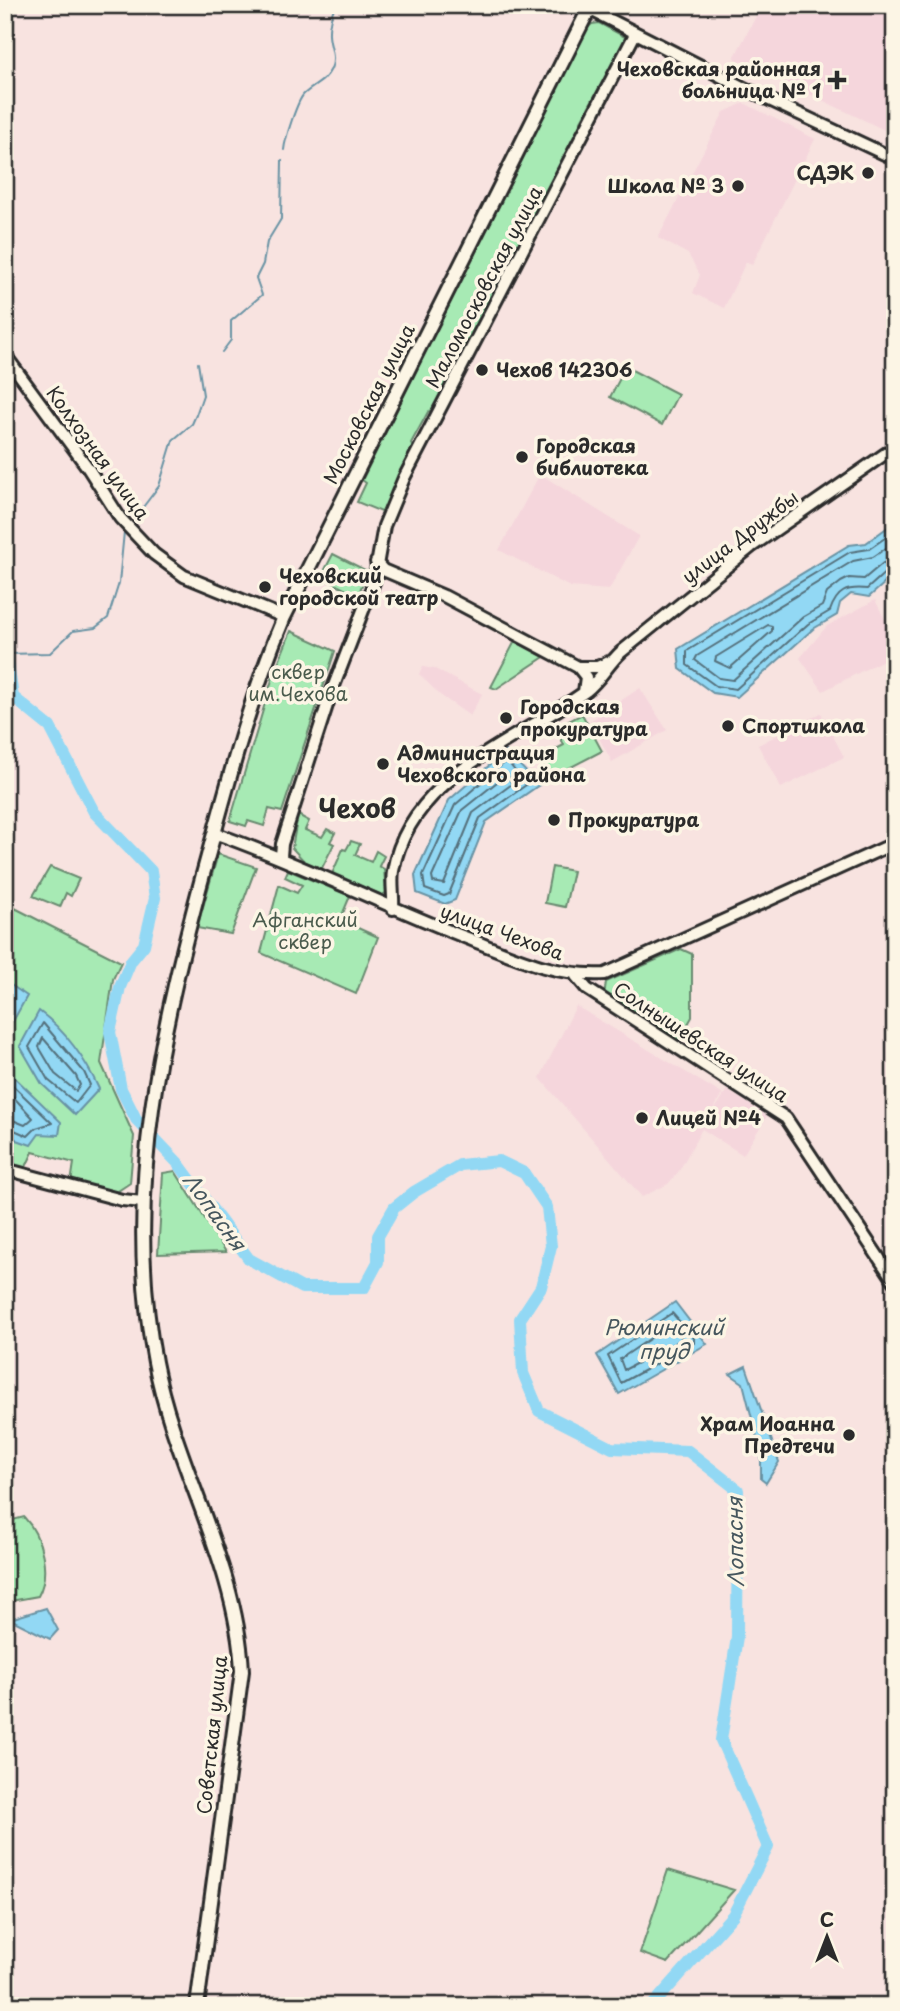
<svg xmlns="http://www.w3.org/2000/svg" width="900" height="2011" font-family="'Playpen Sans',sans-serif">
  <style>
    .built { fill: #f5d6dc }
    .green { fill: #a7eab4; stroke: #698a70; stroke-width: 2 }
    .water { fill: #92d8f4; stroke: #6993a4; stroke-width: 2 }
    .lines { fill: none; stroke-linecap: round; stroke-linejoin: round }
    .shore { stroke: #54707b; stroke-width: 2 }
    .stream { stroke: #6993a4; stroke-width: 2 }
    .river { stroke: #92d8f4; stroke-width: 12 }
    .secondary-casing { stroke: #2b2b2b; stroke-width: 16 }
    .primary-casing { stroke: #2b2b2b; stroke-width: 18 }
    .secondary { stroke: #fcf5e5; stroke-width: 10 }
    .primary { stroke: #fcf5e5; stroke-width: 12 }
    .poi-dot { fill: #2b2b2b; stroke: #fcf5e5; stroke-width: 2.5 }
    .labels { text-anchor: middle; stroke-width: 7; stroke-linejoin: round; paint-order: stroke }
    .poi-label { font-size: 19px; font-weight: bold; fill: #2b2b2b; stroke: #fcf5e5; text-anchor: start }
    .street-label { font-size: 19px; fill: #2b2b2b; stroke: #fcf5e5 }
    .park-label { font-size: 19px; fill: #4a5b4d; stroke: #fcf5e5 }
    .water-label { font-size: 21px; font-style: italic; fill: #45565d; stroke: #fcf5e5 }
    .district-label { font-size: 26px; font-weight: bold; fill: #2b2b2b; stroke: #fcf5e5 }
  </style>
  <rect width="100%" height="100%" fill="#f8e3e0"/>
  <filter id="ink" filterUnits="userSpaceOnUse"><feTurbulence type="fractalNoise" baseFrequency=".0143" numOctaves="2"/><feDisplacementMap in="SourceGraphic" scale="14" xChannelSelector="R" yChannelSelector="G"/><feConvolveMatrix kernelMatrix="1 2 1 2 8 2 1 2 1" color-interpolation-filters="sRGB"/></filter>
  <g filter="url(#ink)">
    <path class="built" d="M762,5h133v130l-161,-77z
      M744,103l71,36 -63,126 -6,-3 -22,46 -31,-15 7,-18 -12,-21 -30,-16 66,-126z
      M540,474l99,62 -30,54 -39,-3 -71,-37z
      M875,600l20,39v15l-72,37 -23,-33 27,-32z
      M423,667l12,2 47,25 -12,22 -30,-21 -21,-21z
      M640,688l27,42 -55,32 -22,-41z
      M821,713l23,44 -63,31 -23,-43z
      M576,1006l146,88 -15,28 20,-32 40,26 -24,39 -41,-26 -23,42 -11,13 -26,13 -102,-119z"/>
    <path class="green" d="M599,23l28,15 -21,47 -6,1 -19,35 3,6 -67,127 -6,1 -18,35 2,5 -61,113 -6,4 -17,31 2,7 -29,63 -27,-11 9,-19 -4,-3 224,-451 6,-5z
      M626,367l52,27 -16,31 -52,-28z
      M333,554l34,17 -9,25 -37,-19z
      M291,631l44,20 -53,161 -13,-3 -5,17 -16,-5 -2,5 -16,-5 44,-148z
      M515,641l29,16 -48,32 -5,-2z
      M582,714l20,37 -52,27 -11,-20 25,-13 -8,-17z
      M298,815l11,6 -4,9 17,7 5,-8 8,4 -5,9 4,2 -13,26 -17,-9 -12,-13z
      M351,841l9,3 -5,11 16,7 5,-11 8,5 -5,10 5,3 2,24 -4,2 -50,-21 11,-25 3,1z
      M218,854l38,13 -25,67 -34,-6z
      M50,867l29,12 -8,17 -5,-3 -6,14 -27,-11z
      M552,867l21,4 -8,36 -20,-4z
      M288,870l62,26 -10,24 38,17 -22,57 -95,-41 18,-68 18,8 5,-8 -17,-8z
      M5,903l116,59 -8,17 -12,84 33,73 -4,47 -15,10 -44,-10 3,-20 -41,-11 -9,19 -19,-5z
      M681,949l11,5v63l-14,25 -74,-46 2,-14z
      M175,1171l51,81 -68,2 5,-81z
      M24,1517c18,19 27,56 14,79l-33,6v-80z
      M668,1870l66,20 -66,73 -28,-10z"/>
    <path class="water" d="M892,524l3,1v49l-26,23 -18,-3 -11,9 -3,12 -24,14 -76,68 -24,-4 -33,-24 -2,-20 171,-104 17,-2z
      M506,751l33,34 -53,37 -31,78 -10,4 -28,-11 -2,-18 34,-75z
      M5,981l22,15 -20,36 -2,-1z
      M39,1011c26,19 47,49 60,78l-24,26 -33,-31 -22,-38z
      M8,1071l53,51 -2,13 -20,-1 -8,11 -14,-5 -12,-9v-58z
      M675,1302l32,42 -88,50 -22,-39z
      M746,1366l33,96 -13,21 -5,-4v-25l-18,-71 -13,-9z
      M46,1608l12,22 -8,9 -40,-20z"/>
    <g class="lines">
      <path class="shore" d="M895,531l-26,18 -19,3 -163,99v14l29,21 20,3 72,-65 22,-13c7,-20 16,-24 37,-22l21,-19 7,-1
        M895,542l-22,15 -20,4 -156,95 -2,4 24,18 14,2 70,-63 19,-11 5,-13 14,-11 8,-4 15,1 19,-16 12,-3
        M768,625l4,1v5l-42,37 -15,-7 1,-4z
        M508,762l18,23 -46,33 -31,76 -5,2 -19,-7 -2,-14 32,-70 49,-42z
        M507,774l5,10 -39,29 -29,71 -11,-2 -1,-5 30,-67z
        M43,1023l41,49 6,13 -14,18 -28,-23 -19,-33z
        M43,1038l33,38 4,9 -4,6 -21,-17 -16,-27z
        M5,1078l47,45 -16,5 -8,8 -23,-10
        M5,1088l28,30 -8,7 -20,-8
        M672,1313l22,25v5l-73,40 -13,-27z
        M670,1325l11,11v4l-57,30 -4,-11z"/>
      <path class="stream" d="M284,150c1,-11 13,-49 20,-56 11,-10 20,-11 27,-25 6,-14 -3,-24 -2,-38 0,-8 3,-18 6,-26
        M222,352l9,-12v-19l31,-26 -6,-17 7,-14 4,-22 14,-23 1,-59
        M140,511l19,-25 14,-46 19,-16 4,-9 7,-20 -5,-32
        M7,654l43,-1 23,-22 22,-3 13,-10 11,-35 5,-51"/>
      <path class="river" d="M5,644l8,53 37,30 44,85 57,59 4,27 -11,47 -13,16 -11,26 -10,45 11,57 15,30 42,44 71,96 53,29h62l14,-26v-26l16,-28 20,-16 46,-27 39,-4 25,12 23,34 4,39 -10,41 -21,32 3,54 16,38 73,37 76,3 50,39 -1,147 -16,103 47,107 -35,68 -81,91"/>
      <defs>
        <path id="secondary" d="M589,9l153,78 153,72
          M5,355l83,113 32,50 34,36 30,22 100,41
          M376,562l7,8 61,26 134,71 8,10 -2,15
          M578,667h19l14,-6
          M214,833c86,30 168,72 253,105 46,18 87,39 138,36l290,-131
          M281,856l1,-12 48,-148 44,-114 10,-56 20,-48 231,-444
          M393,909c1,-12 -2,-26 0,-38 17,-96 125,-130 193,-180 15,-12 22,-27 35,-39l130,-105 144,-100
          M576,976l11,13 199,129 109,164
          M5,1169l117,31 21,2"/>
        <path id="primary" d="M197,2006l45,-335c-5,-108 -67,-204 -87,-309 -33,-170 8,-342 53,-506 22,-81 43,-161 76,-239l307,-612"/>
      </defs>
      <use href="#secondary" class="secondary-casing"/>
      <use href="#primary" class="primary-casing"/>
      <use href="#secondary" class="secondary"/>
      <use href="#primary" class="primary"/>
    </g>
  </g>
  <g class="poi-dot">
    <path d="M833.5 69.5h7v7h7v7h-7v7h-7v-7h-7v-7h7z"/>
    <circle cx="868" cy="173" r="7"/>
    <circle cx="738" cy="186" r="7"/>
    <circle cx="482" cy="370" r="7"/>
    <circle cx="522" cy="457" r="7"/>
    <circle cx="265" cy="587" r="7"/>
    <circle cx="506" cy="718" r="7"/>
    <circle cx="728" cy="726" r="7"/>
    <circle cx="383" cy="764" r="7"/>
    <circle cx="554" cy="820" r="7"/>
    <circle cx="642" cy="1118" r="7"/>
    <circle cx="849" cy="1435" r="7"/>
  </g>
  <g class="labels">
    <g class="poi-label">
      <text x="821" y="76" text-anchor="end">Чеховская районная<tspan x="821" dy="22">больница № 1</tspan></text>
      <text x="854" y="180" text-anchor="end">СДЭК</text>
      <text x="724" y="193" text-anchor="end">Школа № 3</text>
      <text x="496" y="377">Чехов 142306</text>
      <text x="536" y="453">Городская<tspan x="536" dy="22">библиотека</tspan></text>
      <text x="279" y="583">Чеховский<tspan x="279" dy="22">городской театр</tspan></text>
      <text x="520" y="714">Городская<tspan x="520" dy="22">прокуратура</tspan></text>
      <text x="742" y="733">Спортшкола</text>
      <text x="397" y="760">Администрация<tspan x="397" dy="22">Чеховского района</tspan></text>
      <text x="568" y="827">Прокуратура</text>
      <text x="656" y="1125">Лицей №4</text>
      <text x="835" y="1431" text-anchor="end">Храм Иоанна<tspan x="835" dy="22">Предтечи</tspan></text>
    </g>
    <g class="street-label">
      <text transform="translate(484 287) rotate(-62)" y="7">Маломосковская улица</text>
      <text transform="translate(369 404) rotate(-63)" y="7">Московская улица</text>
      <text transform="translate(98 453) rotate(54)" y="7">Колхозная улица</text>
      <text transform="translate(740 537) rotate(-37)" y="7">улица Дружбы</text>
      <text transform="translate(502 932) rotate(20)" y="7">улица Чехова</text>
      <text transform="translate(701 1042) rotate(33)" y="7">Солнышевская улица</text>
      <text transform="translate(212 1735) rotate(-84)" y="7">Советская улица</text>
    </g>
    <g class="park-label">
      <text x="298" y="679">сквер<tspan x="298" dy="22">им.Чехова</tspan></text>
      <text x="305" y="927">Афганский<tspan x="305" dy="22">сквер</tspan></text>
    </g>
    <g class="water-label">
      <text transform="translate(214 1212) rotate(54)" y="7">Лопасня</text>
      <text x="664" y="1335">Рюминский<tspan x="664" dy="24">пруд</tspan></text>
      <text transform="translate(736 1542) rotate(-91)" y="7">Лопасня</text>
    </g>
    <g class="district-label">
      <text x="357" y="818">Чехов</text>
    </g>
  </g>
  <rect width="900" height="2011" fill="none" stroke="#fcf5e5" stroke-width="28"/>
  <rect x="14" y="14" width="872" height="1983" fill="none" stroke="#2b2b2b" stroke-width="2.5" filter="url(#ink)"/>
  <g transform="translate(827 1937)" stroke="#fcf5e5" stroke-width="5" paint-order="stroke">
  <path d="M0-5L12 26L0 18L-12 26Z" fill="#2b2b2b"/>
  <text y="-10" font-size="19" font-weight="bold" text-anchor="middle" fill="#2b2b2b">С</text>
  </g>
</svg>
